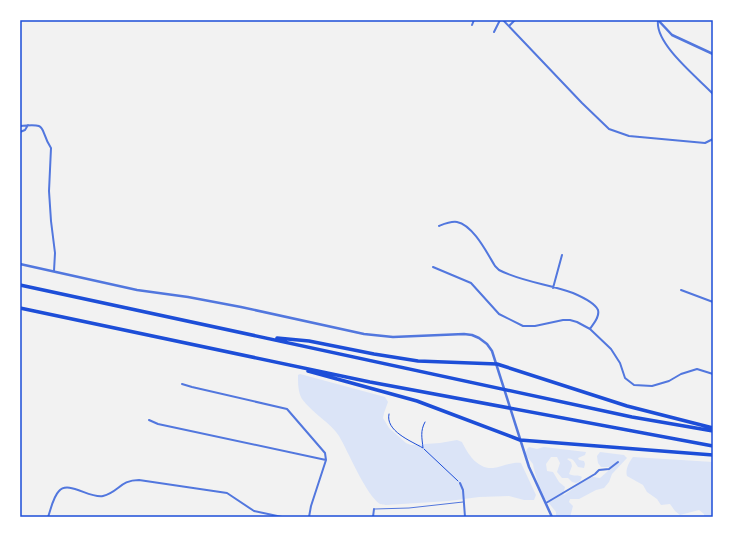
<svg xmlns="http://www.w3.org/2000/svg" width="733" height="537" font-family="'DM Sans',sans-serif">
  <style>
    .green { fill: #dbe4f7 }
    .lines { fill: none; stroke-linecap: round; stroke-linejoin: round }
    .path { stroke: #1d4ed8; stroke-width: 1 }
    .service { stroke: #5277de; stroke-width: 1 }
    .minor { stroke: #5277de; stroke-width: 2 }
    .tertiary { stroke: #5277de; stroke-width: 2.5 }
    .motorway { stroke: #1d4ed8; stroke-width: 3.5 }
    .neatline { fill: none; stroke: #1d4ed8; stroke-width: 1.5 }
  </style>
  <rect width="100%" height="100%" fill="#f2f2f2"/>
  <path class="green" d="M300,374l85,23 3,5 -4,11 -1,5 6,10 17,15 5,2 29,-2 17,-3 5,2c6,12 15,27 31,26 10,-1 17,-6 28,-5l15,32 -2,5h-10l-15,-4 -30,1 -30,4 -63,4c-1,0 -6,-1 -6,-1 -14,-9 -32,-53 -41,-68 -8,-13 -27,-23 -37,-37 -4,-7 -4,-16 -4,-24z
    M529,447l8,2 7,-2 42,5 -1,3 -7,3 1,2 5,1 1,3 -1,4 -6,-1c-3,-4 -5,-10 -11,-8l4,3 1,4 -3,8c5,3 9,0 13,3l-2,4 -4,2 -4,-1 -4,-4h-6l-5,-6 3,-9 -3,-6h-6l-5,7 1,7 6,1 6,10 6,5 -2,7 1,1c7,-4 21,-17 29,-18 2,0 5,1 7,1l8,-7 1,-4h-8l-3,-4 -1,-7 3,-4 24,3 3,3 -15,16 -3,8 -5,6 -8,2 -17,9h-9l-1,3 4,4 -3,11h-14v-5c-6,-8 -13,-15 -18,-23 1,-7 -4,-17 -5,-25 -4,-6 -9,-8 -6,-15z
    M633,457l80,5v55h-9v-3l-5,-4 -19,5 -5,-4 -5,-7 -9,1 -4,-6 -10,-7 -4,-7 -16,-9c-2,-6 2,-14 6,-19z"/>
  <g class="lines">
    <path class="path" d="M389,414c-4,17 22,27 34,34 -1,-10 -3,-17 2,-26
      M424,449l34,32"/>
    <path class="service" d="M375,509l34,-1 54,-6"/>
    <path class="minor" d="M503,20l79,83 27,26 20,7 76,7 8,-4
      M658,21c-3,23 40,57 55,73
      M472,25l2,-5
      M509,26l6,-6
      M494,32l6,-12
      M20,126c30,-3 18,2 31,22l-2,43 2,30 4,32 -1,18
      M20,132l5,-2 3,-5
      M439,226c5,-2 12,-5 18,-4 16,3 30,31 38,44l4,4c23,12 50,14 74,23 7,3 22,10 25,17 2,7 -5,14 -8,19
      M433,267l38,16 28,31 24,12h12l28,-6h7l7,2 13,7 21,20 9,14 5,15 9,7 18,1 17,-5 12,-7 16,-5 16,5
      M553,288l9,-33
      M681,290l32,12
      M182,384l10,3 95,22 38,44 1,7 -15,46 -2,11
      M149,420l9,4 168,36
      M460,483l3,7 2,27
      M546,503l49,-29 4,-4 10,-1 9,-7
      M48,517c3,-8 5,-20 11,-26 9,-11 31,8 44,5 16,-4 17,-16 36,-16l88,13 27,18 28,6
      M373,517l1,-8"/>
    <path class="tertiary" d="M658,20l14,15 41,19
      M20,264l117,26 51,7 53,10 123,27 29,3 71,-3 8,1 7,3 8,6 5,7 37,116 23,50"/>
    <path class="motorway" d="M20,285l612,132 81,14
      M20,308l350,74 343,64
      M277,338l32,3 65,13 44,7 79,3 130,42 86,22
      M308,371l109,30 103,39 193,15"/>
  </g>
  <rect width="733" height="537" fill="none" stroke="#ffffff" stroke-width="42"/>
  <rect x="21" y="21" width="691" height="495" class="neatline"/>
</svg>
